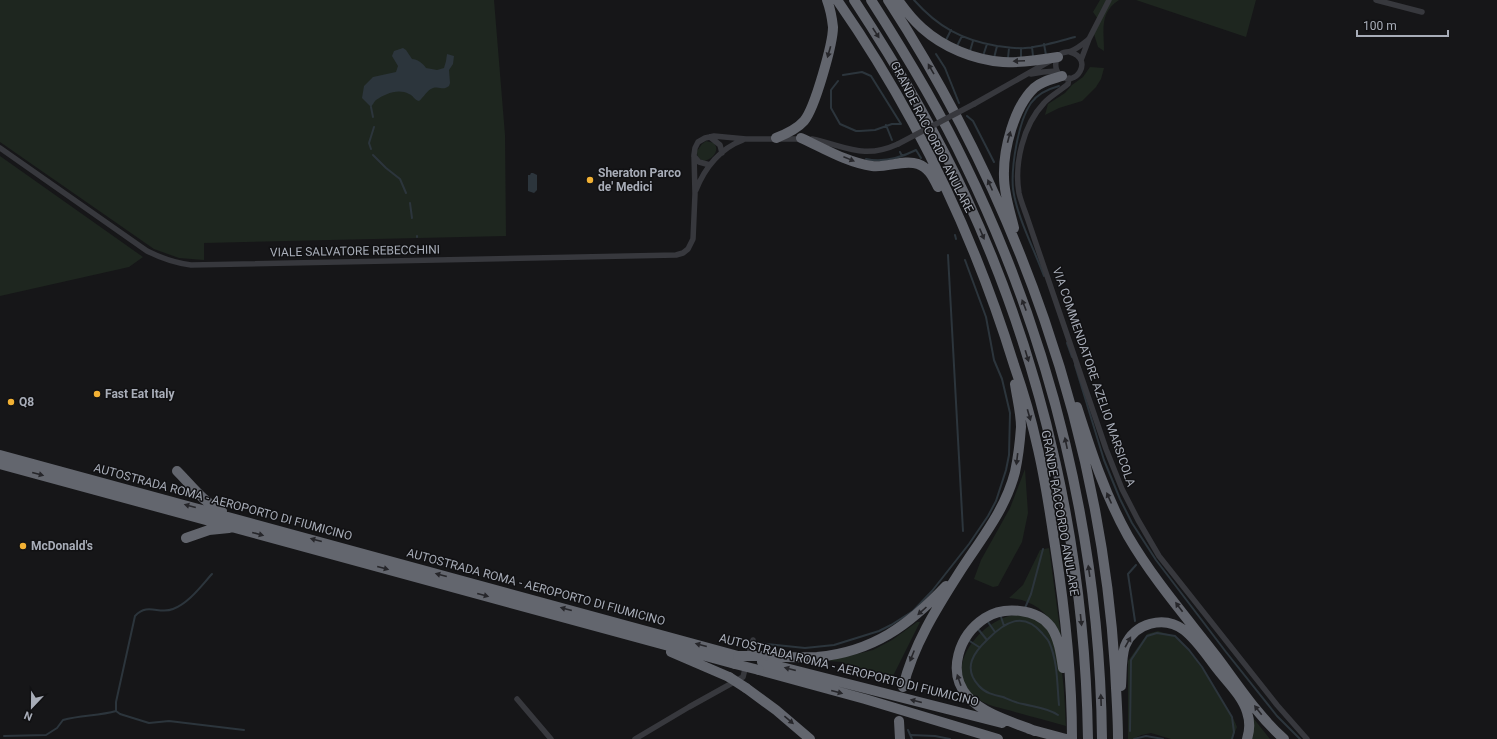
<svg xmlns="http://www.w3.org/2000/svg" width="1497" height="739" font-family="Roboto,sans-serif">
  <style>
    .green { fill: #1e261f }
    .water { fill: #2c353c }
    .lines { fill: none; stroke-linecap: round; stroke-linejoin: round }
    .stream { stroke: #2c353c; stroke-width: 2 }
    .street { stroke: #37383d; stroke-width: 5.5 }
    .highway { stroke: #63666e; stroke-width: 10 }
    .street-bridge { stroke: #37383d; stroke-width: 5.5 }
    .highway-bridge { stroke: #63666e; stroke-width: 10 }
    .oneway { fill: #26262a }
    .poi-dot { fill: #f2b134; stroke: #111113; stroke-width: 1.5 }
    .labels { text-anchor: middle; stroke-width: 3; stroke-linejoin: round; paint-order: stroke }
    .street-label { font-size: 12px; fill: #a8adb8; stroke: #111113 }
    .poi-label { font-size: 12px; font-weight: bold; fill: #a8adb8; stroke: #111113; text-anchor: start }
  </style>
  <rect width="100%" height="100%" fill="#161618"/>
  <path class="green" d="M0,0h494l11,135 1,101 -302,7v17l-25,-2 -25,-9 -154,-107z
    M1100,0h19c-20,13 -15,30 -15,51l-6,-4 -4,-13 6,-12 -7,-10z
    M1136,0h120l-10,37z
    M1090,67l14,1 -3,11 -5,8 -14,14 -23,7 -14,7 3,-11 17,-11 7,-8 11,-8z
    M706,141l8,2c6,8 -1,16 -10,18 -5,-2 -7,-4 -7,-10l5,-7z
    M0,156l143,101 -14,10 -129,29z
    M1025,469l3,44 -6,29 -24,44 -5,1 -19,-8 7,-19 29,-52z
    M1049,548l12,89c-8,-14 -17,-29 -34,-35 -5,-3 -12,-3 -18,-4l14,-13 17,-35z
    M1021,615c8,2 16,4 22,10 22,21 21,72 23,101 -17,-5 -34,-9 -51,-14 -13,-4 -29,-6 -40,-15 -33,-26 1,-70 31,-80 5,-2 10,-2 15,-2z
    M917,622h3l-27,54 -37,-8 -14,-6 -14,-1 45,-11 19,-10z
    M1158,631c5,2 10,2 15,5 19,10 48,64 61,84l3,7 -5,12h-61l-20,-6 -10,2 -8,4h-5v-78l19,-27z
    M1250,714l20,25h-18z"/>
  <path class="water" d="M403,48l3,2 6,9c5,0 12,5 14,9l11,2 7,-2 2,-7 1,-7 7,2 -1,8 -4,6 1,13 -1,3c-6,5 -9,0 -16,2 -6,2 -9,9 -14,13 -5,-1 -5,-5 -10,-7 -11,-6 -24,0 -33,6 -2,2 -4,6 -5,7l-9,-9 2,-12 9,-9 23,-5 2,-6 -6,-10 2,-5z
    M531,173h2l4,2v15l-3,3 -6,-2v-16h2z"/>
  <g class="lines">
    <path class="stream" d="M914,0c24,27 48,40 83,46 9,1 19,3 28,2 16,-1 34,-7 50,-11
      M946,40l5,-10
      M1044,44l2,11
      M957,46l5,-10
      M1032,47l1,9
      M1021,48v10
      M970,51l3,-10
      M936,54l9,14 14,35
      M983,56l4,-12
      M994,58l3,-12
      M1008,58l1,-10
      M838,81l-7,9v18l9,16 16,7h4l15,-1 17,-6h9l-30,-48 -9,-4 -19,3
      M371,107l2,10
      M967,116l6,5 21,41
      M886,125l6,15
      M371,149l-2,-6 5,-16
      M900,152l2,4
      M373,155l13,13 14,11 6,14
      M866,159c18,4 34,-1 50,-9l5,8
      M410,203l2,15
      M955,235l1,4
      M417,236v1
      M948,255l15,276
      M1044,276c-10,-27 -27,-59 -31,-87 -2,-22 5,-67 18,-86 7,-10 17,-14 28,-17
      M1067,343l5,14
      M1075,365l29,95 16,39 12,24 24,37 70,92 51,64 23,23
      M212,574c-11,12 -23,29 -39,35 -14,6 -25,-7 -38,7l-19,86v9l4,3 29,9 20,-2 75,9
      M1025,608l6,-14 12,-45
      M1001,617l3,9
      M1135,621l-7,-47 8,-9
      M988,622l7,10
      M978,629l9,11
      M968,640l11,7
      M756,643l49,5 29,-3 45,-14 12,-6 22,-14 19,-20 37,-47 19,-28 8,-15 10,-31 3,-15 1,-42 -8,-34 -8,-19 -8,-43 -21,-57
      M1058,715c-10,-7 -23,-8 -35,-11 -7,-1 -13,-4 -20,-7 -9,-2 -18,-4 -24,-11 -17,-18 -5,-34 9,-47 17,-17 35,-28 54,-6 2,3 6,6 7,9 9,20 8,43 10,63
      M908,730l4,9
      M1130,731l1,-71 16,-24 10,-3 18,3 14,14 13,17 30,50 2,15 -2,7
      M911,735l24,1 15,3
      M4,736l42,-1 11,-7 6,-8c18,-5 36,-4 53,-9
      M1134,739l12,-3 17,3"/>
    <path class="street" d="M1376,0l46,12
      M1070,52c25,7 5,37 -10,23 -6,-6 -6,-17 2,-22 3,-1 6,-1 9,-2 6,-2 13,-8 18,-12
      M1081,60l8,-21 20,-39
      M1031,74l12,-2 14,-1
      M1069,78l-1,6c-8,7 -18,12 -24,19 -21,22 -30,61 -25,90 2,9 6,18 9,27l78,229 16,40 16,31 21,36 118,149 30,34
      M974,104l76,-43
      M710,137l10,8 2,8
      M812,139c34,7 51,21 86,5
      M0,148l147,103c14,7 28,12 44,14l485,-10 7,-2 5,-4 5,-10 2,-45 -1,-39 1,-7 3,-6 7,-4 9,-2 32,3h57
      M694,156l5,6 11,3
      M696,190c9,-23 25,-42 47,-50
      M748,657l5,-17
      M517,699l34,40
      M635,739l54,-32 54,-30 3,-12"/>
    <path class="highway" d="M837,0c78,112 137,235 177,365 9,26 17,53 23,80 8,33 13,67 18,101 10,64 17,128 17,193
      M854,0c42,64 81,130 113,199 78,169 118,355 121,540
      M871,0c34,53 67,107 94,164 87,178 135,377 137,575
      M888,0c129,198 212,431 227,668 1,24 3,47 3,71
      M898,0c7,10 15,20 24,28 21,19 52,32 81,34 18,1 37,-2 55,-5
      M776,138c10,-4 21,-9 28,-17 11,-13 29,-78 29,-94 -1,-9 -3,-19 -6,-27
      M801,138c22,10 47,25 71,28 15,2 32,-7 46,-2 11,4 15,13 20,23
      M1014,228c-4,-17 -10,-34 -10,-51 -1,-27 10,-70 30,-89 8,-7 18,-9 28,-12
      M1077,407c14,44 28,88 51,129 25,43 59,82 89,121 21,28 41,59 67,82
      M0,455l738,201
      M0,464l735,200
      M177,471c14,14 27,32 45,40
      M186,538l23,-8 20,-2
      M671,652l58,25
      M765,656c17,1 35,2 52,1 56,-5 92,-32 129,-71
      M762,662l240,61
      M759,670l106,29 133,40
      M1121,686c1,-13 0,-28 4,-40 9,-23 39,-31 59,-16 13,10 23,26 34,40 10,13 24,26 29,42 3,9 3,18 0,27
      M903,687c10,-41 33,-78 56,-114 21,-33 46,-62 56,-101 3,-14 5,-31 6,-45 0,-14 -4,-29 -6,-43
      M746,688l30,22 34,29
      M899,721l1,18
      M1029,729l37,10
      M1035,731c-22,-9 -50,-16 -67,-34 -22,-25 -9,-62 17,-79 18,-12 52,-10 66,9 8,12 10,27 12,41"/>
    <path class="street-bridge" d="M898,144l76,-40"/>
    <path class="highway-bridge" d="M738,656h27
      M735,664l24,6
      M729,677l17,11"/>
  </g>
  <defs><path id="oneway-solid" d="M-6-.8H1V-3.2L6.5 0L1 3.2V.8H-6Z"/></defs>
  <g class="oneway">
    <use href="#oneway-solid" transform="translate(876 33) rotate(57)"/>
    <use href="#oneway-solid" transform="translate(829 52) rotate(106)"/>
    <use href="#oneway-solid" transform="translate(1019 61) rotate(177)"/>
    <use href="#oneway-solid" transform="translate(931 69) rotate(-120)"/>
    <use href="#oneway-solid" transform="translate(1009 137) rotate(-75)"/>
    <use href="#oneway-solid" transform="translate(849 159) rotate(22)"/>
    <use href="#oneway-solid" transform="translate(990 185) rotate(-114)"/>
    <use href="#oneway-solid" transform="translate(982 234) rotate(67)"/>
    <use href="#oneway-solid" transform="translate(1024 305) rotate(-111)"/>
    <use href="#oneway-solid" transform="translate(1027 356) rotate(73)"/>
    <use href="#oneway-solid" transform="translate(1029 415) rotate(74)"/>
    <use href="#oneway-solid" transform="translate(1066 443) rotate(-102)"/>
    <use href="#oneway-solid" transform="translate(1017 459) rotate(97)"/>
    <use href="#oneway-solid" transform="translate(38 474) rotate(15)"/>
    <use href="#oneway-solid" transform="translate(1109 498) rotate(-114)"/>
    <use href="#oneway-solid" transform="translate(190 506) rotate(-165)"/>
    <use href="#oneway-solid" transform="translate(258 534) rotate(15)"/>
    <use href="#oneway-solid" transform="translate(316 540) rotate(-165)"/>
    <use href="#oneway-solid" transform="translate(383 568) rotate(15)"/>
    <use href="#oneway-solid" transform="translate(1089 571) rotate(-98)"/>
    <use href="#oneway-solid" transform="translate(441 575) rotate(-165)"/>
    <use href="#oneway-solid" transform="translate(483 595) rotate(15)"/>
    <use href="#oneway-solid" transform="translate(1179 607) rotate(-127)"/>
    <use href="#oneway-solid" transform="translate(566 609) rotate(-165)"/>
    <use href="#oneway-solid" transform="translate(922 611) rotate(138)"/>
    <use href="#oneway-solid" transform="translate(1081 620) rotate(84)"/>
    <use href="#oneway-solid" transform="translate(1128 642) rotate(-61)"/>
    <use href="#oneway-solid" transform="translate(701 645) rotate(-165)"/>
    <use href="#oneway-solid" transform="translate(912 656) rotate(112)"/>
    <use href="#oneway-solid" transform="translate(790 669) rotate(-165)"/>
    <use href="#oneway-solid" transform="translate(959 680) rotate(-109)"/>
    <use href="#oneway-solid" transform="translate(837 692) rotate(15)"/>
    <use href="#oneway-solid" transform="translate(1101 700) rotate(-92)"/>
    <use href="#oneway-solid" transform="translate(916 701) rotate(-166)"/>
    <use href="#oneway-solid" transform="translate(1258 710) rotate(-128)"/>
    <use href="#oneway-solid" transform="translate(789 720) rotate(40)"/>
  </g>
  <g class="poi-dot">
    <circle cx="590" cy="180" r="4"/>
    <circle cx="97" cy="394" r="4"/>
    <circle cx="11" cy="402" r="4"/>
    <circle cx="23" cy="546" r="4"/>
  </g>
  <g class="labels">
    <g class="street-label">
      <text transform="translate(932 137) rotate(63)" y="4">GRANDE RACCORDO ANULARE</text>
      <text transform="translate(355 251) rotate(-1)" y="4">VIALE SALVATORE REBECCHINI</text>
      <text transform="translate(1094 377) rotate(71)" y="4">VIA COMMENDATORE AZELIO MARSICOLA</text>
      <text transform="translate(223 502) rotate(15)" y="4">AUTOSTRADA ROMA - AEROPORTO DI FIUMICINO</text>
      <text transform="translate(1060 513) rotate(80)" y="4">GRANDE RACCORDO ANULARE</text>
      <text transform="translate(536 587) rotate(15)" y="4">AUTOSTRADA ROMA - AEROPORTO DI FIUMICINO</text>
      <text transform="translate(849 670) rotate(14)" y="4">AUTOSTRADA ROMA - AEROPORTO DI FIUMICINO</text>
    </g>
    <g class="poi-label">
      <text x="598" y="177">Sheraton Parco<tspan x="598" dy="14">de' Medici</tspan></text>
      <text x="105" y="398">Fast Eat Italy</text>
      <text x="19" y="406">Q8</text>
      <text x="31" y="550">McDonald's</text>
    </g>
  </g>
  <g transform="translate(32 707) rotate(202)" stroke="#111113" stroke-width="3" paint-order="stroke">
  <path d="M0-3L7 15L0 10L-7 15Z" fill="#a8adb8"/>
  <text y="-6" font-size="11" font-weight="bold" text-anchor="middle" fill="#a8adb8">N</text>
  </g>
  <path d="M1357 30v6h91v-6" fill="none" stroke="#a8adb8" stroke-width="2"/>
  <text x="1363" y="30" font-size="12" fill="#a8adb8" stroke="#111113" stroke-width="3" paint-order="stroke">100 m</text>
</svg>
